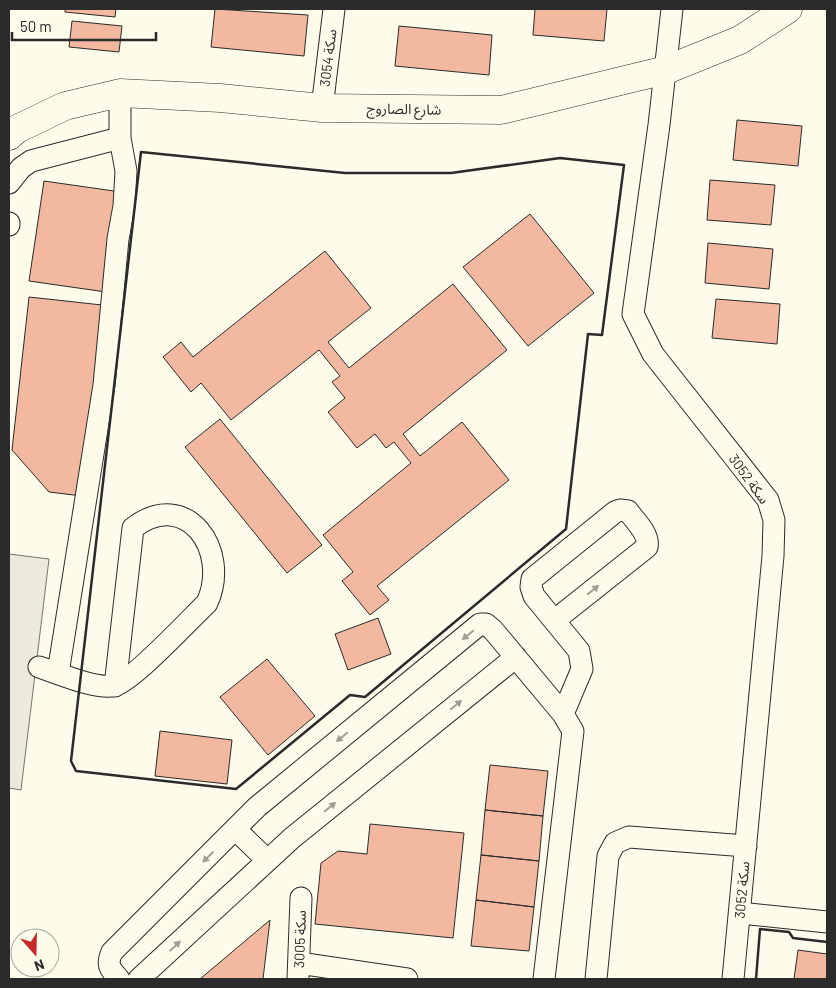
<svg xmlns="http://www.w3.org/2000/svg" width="836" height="988" font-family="Barlow,'Noto Sans Arabic',sans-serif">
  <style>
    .parking { fill: #eceadb; stroke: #74746e }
    .building { fill: #f2b8a0; stroke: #2b2b2b }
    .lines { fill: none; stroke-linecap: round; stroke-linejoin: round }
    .minor-casing { stroke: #2b2b2b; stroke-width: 23 }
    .major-casing { stroke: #2b2b2b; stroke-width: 29 }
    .minor { stroke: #fdfbea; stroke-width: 21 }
    .major { stroke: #fdfbea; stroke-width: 28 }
    .wall { stroke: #2b2b2b; stroke-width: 2.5 }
    .oneway { fill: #9e9d94 }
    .labels { text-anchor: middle; stroke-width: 4; stroke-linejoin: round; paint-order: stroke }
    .street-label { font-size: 14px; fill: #2b2b2b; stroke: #fdfbea }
  </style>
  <rect width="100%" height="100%" fill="#fdfbea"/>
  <path class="parking" d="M9,554l40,5 -28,231 -12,-2z"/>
  <path class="building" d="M65,9h51l-1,8 -50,-5z
    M215,9l93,6 -4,41 -93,-9z
    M535,9h72l-3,32 -71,-6z
    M72,21l50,5 -3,26 -50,-5z
    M399,26l93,9 -3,40 -94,-9z
    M737,120l65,6 -4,40 -65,-6z
    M710,180l65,5 -4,40 -64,-5z
    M44,181l77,11 -15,100 -77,-11z
    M530,214l64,79 -66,53 -65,-79z
    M708,243l65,6 -4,40 -64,-6z
    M325,251l46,57 -43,34 21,26 104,-84 54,66 -104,84 17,22 42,-34 47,58 -132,106 12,14 -19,15 -28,-34 11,-9 -30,-37 88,-72 -17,-21 -8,6 -11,-14 -18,14 -29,-36 17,-14 -13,-16 8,-6 -21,-26 -88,70 -30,-37 -10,9 -28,-35 18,-15 12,15z
    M29,297l73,8 -20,191 -33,-4 -37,-42z
    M716,299l64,5 -3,40 -65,-6z
    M220,419l102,126 -35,28 -102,-126z
    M378,618l13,36 -43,16 -13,-36z
    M267,659l48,57 -47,39 -48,-58z
    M160,731l72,9 -5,44 -72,-8z
    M490,765l58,6 -5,45 -58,-6z
    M485,810l58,6 -4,45 -58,-6z
    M370,824l94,9 -11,105 -138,-14 6,-61 17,-12 29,3z
    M481,855l58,6 -5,46 -58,-7z
    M476,900l58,7 -5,44 -58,-5z
    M270,920l-7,59h-63z
    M798,950l29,4v25h-33z"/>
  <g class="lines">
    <defs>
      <path id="minor" d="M672,9l-13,116 -26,189 20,40 115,146 6,20 -1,36 -40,423
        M322,108l12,-99
        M9,183l12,-15 10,-7 89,-23
        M9,223v2
        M555,620l92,-73c3,-13 -12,-26 -19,-36l-8,-1 -5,2 -83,67 -1,8 3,9 45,55 3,18 -19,45
        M39,667c19,6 55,22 74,19 17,-2 78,-68 94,-83 24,-53 -21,-116 -74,-75l-18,158
        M58,673l46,-288 14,-146 6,-33 2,-35 -6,-33v-45
        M235,829l32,31
        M740,913l87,9
        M299,963l108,16
        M119,979c-9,-10 -13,-14 -7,-27l145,-145 223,-183h6l7,6 70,84 10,17 -29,248
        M139,979l153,-141 224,-181
        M298,979l3,-81
        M596,979l12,-123 7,-13 14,-6 117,9"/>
      <path id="major" d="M9,136l8,-7 48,-23 55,-13 100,5 102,10 179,2 165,-40 74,-30 48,-31"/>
    </defs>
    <use href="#minor" class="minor-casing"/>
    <use href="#major" class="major-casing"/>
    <use href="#minor" class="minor"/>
    <use href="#major" class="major"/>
    <path class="wall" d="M141,152l204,21h106l109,-15 64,7 -22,170 -14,-1 -22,195 -201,168 -15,-2 -114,94 -160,-18 -5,-10z
      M756,979l4,-50 29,3 4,6 34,4"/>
  </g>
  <defs><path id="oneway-solid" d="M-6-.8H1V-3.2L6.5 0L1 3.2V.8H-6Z" transform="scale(1.25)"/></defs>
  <g class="oneway">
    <use href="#oneway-solid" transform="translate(593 590) rotate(-38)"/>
    <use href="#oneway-solid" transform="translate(468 635) rotate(141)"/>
    <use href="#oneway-solid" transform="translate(456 705) rotate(-39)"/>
    <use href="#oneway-solid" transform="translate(342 737) rotate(141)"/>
    <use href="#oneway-solid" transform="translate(330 807) rotate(-39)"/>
    <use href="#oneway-solid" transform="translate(208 857) rotate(135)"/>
    <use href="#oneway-solid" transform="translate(175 946) rotate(-43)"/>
  </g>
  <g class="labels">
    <g class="street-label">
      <text transform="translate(328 58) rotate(-83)" y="5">سكة 3054</text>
      <text transform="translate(404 109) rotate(1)" y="5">شارع الصاروج</text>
      <text transform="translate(749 479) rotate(54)" y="5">سكة 3052</text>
      <text transform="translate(742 890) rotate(-85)" y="5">سكة 3052</text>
      <text transform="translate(300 939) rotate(-88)" y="5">سكة 3005</text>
    </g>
  </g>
  <rect width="836" height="988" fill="none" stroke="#2b2b2b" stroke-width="20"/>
  <g transform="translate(35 953) rotate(160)"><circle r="24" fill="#fdfbea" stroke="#a9a89e"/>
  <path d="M0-4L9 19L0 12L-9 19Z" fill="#c62828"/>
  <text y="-8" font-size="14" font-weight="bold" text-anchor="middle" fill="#2b2b2b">N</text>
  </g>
  <path d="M12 32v8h144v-8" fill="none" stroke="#2b2b2b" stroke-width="2.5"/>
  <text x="20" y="32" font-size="15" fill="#2b2b2b" stroke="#fdfbea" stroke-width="4" paint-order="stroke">50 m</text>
</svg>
